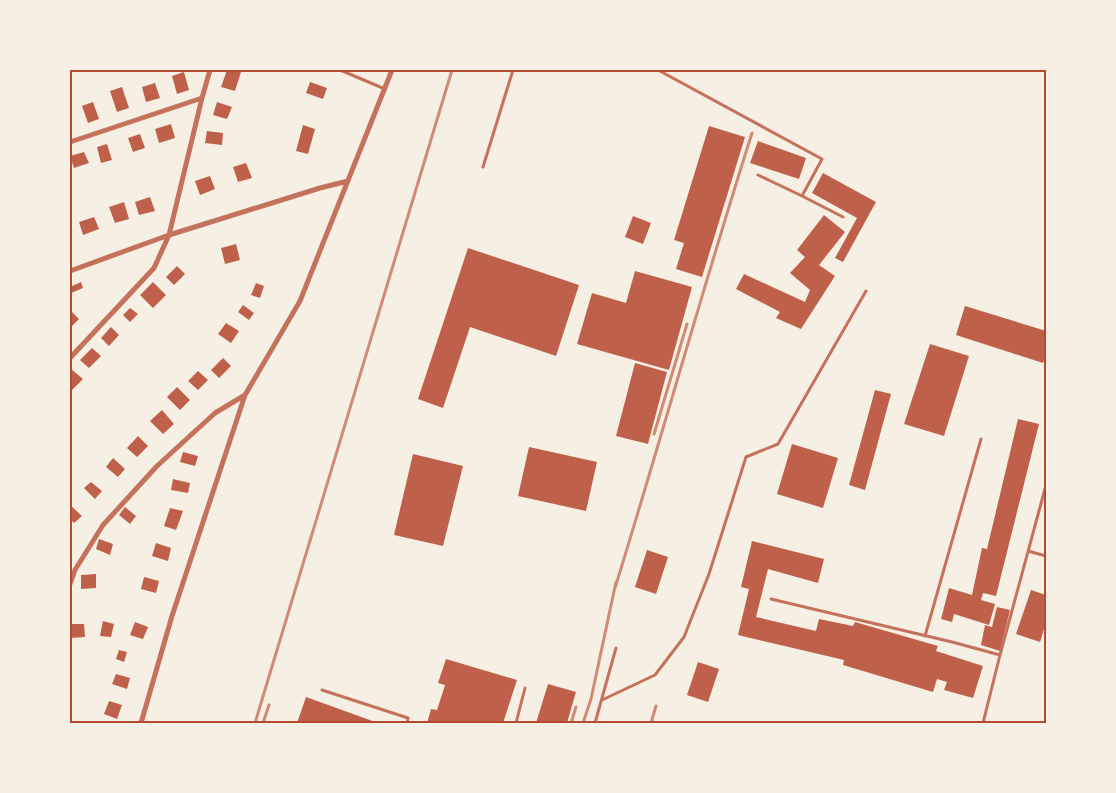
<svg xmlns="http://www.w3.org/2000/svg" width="1116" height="793" font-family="Barlow,sans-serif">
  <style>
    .building { fill: #bf614a }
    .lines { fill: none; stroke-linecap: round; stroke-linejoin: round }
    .service { stroke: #c5725c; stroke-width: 3 }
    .minor { stroke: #c5725c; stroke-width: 5 }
    .rail { stroke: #cf8b77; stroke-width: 3 }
    .neatline { fill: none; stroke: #b5482f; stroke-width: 2 }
  </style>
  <rect width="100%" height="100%" fill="#f6efe4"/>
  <path class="building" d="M227,70l14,2 -6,19 -14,-4z
    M184,72l5,18 -12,4 -5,-18z
    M310,82l17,6 -4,11 -17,-6z
    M155,83l5,15 -14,4 -4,-15z
    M122,87l7,21 -12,4 -7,-21z
    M93,102l6,17 -11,4 -6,-17z
    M217,102l15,5 -5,12 -14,-4z
    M171,124l4,14 -16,5 -4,-14z
    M303,125l12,4 -7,25 -12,-3z
    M709,126l36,11 -43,140 -26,-8 8,-26 -10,-3z
    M207,131l16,2 -1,12 -17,-2z
    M140,134l5,14 -12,4 -5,-14z
    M758,141l48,17 -7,21 -49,-16z
    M107,144l5,16 -11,3 -4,-16z
    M84,152l5,11 -15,5 -4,-12z
    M246,163l6,15 -14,4 -5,-15z
    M823,173l53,29 -33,60 -8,-4 22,-40 -45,-25z
    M210,176l5,13 -15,6 -5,-14z
    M150,197l5,14 -16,4 -4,-13z
    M124,202l5,17 -14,4 -6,-16z
    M824,215l21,17 -26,33 16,11 -34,53 -25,-11 4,-6 -44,-23 8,-15 61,28 5,-12 -20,-17 15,-16 -8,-7z
    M633,216l18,7 -8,21 -18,-7z
    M94,217l5,12 -16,6 -4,-13z
    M236,244l4,16 -15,4 -4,-16z
    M468,248l111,37 -23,71 -86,-29 -27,81 -25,-9z
    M177,266l8,8 -11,11 -8,-8z
    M635,271l57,16 -23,83 -92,-26 15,-51 34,10z
    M81,282l2,6 -12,5 -1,-6z
    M153,282l13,13 -13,13 -13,-13z
    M256,283l8,3 -4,12 -9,-3z
    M243,305l11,8 -5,7 -11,-8z
    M965,306l81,25v24l-3,8 -87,-28z
    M130,308l8,6 -8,8 -7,-7z
    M70,310l9,9 -9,9z
    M226,323l13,8 -8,12 -13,-9z
    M111,327l8,8 -10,11 -8,-8z
    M930,344l39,12 -25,80 -40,-12z
    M92,348l9,8 -12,12 -9,-8z
    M223,358l8,8 -12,12 -8,-8z
    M635,363l32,9 -19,72 -32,-8z
    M71,369l12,10 -12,12 -1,-21z
    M198,371l10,9 -10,10 -10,-9z
    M177,387l13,13 -10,10 -13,-13z
    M875,390l16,4 -26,96 -16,-5z
    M162,410l12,14 -11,10 -13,-13z
    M1018,419l21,5 -43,172 -13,-3 -2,7 14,4 -6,21 -35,-11 -2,8 -11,-3 8,-31 23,7 10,-47 5,1z
    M138,436l10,10 -11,11 -10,-9z
    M792,444l46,14 -15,50 -46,-14z
    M529,447l68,15 -11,49 -68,-15z
    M183,452l15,4 -3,10 -15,-4z
    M413,454l50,12 -20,80 -49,-11z
    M113,458l12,11 -7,8 -12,-10z
    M173,479l17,4 -2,10 -17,-3z
    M91,482l11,9 -7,8 -11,-11z
    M70,505l12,11 -8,7 -4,-4z
    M125,507l11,9 -6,8 -11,-9z
    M170,508l13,3 -7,19 -12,-4z
    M99,539l14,5 -3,11 -14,-6z
    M752,541l72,18 -6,24 -50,-14 -12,48 60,14 3,-12 34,7 2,-4 83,24 -2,5 47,15 -10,32 -29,-8 3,-8 -10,-3 -4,13 -90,-27 1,-5 -106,-25 11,-46 -8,-2z
    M156,543l15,5 -3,13 -16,-5z
    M647,550l21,7 -12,37 -21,-7z
    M96,574v14l-15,1v-14z
    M144,577l15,4 -3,12 -15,-4z
    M1031,590l15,5v28l-6,19 -24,-8z
    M997,607l13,3 -10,41 -19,-6 4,-20 7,2z
    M103,621l11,3 -3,13 -11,-1z
    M135,622l13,5 -5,12 -13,-4z
    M70,624h14l1,13 -15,1z
    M119,650l8,2 -3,10 -8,-3z
    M446,659l71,21 -14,43h-76l4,-14 6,1 8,-25 -7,-2z
    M698,662l21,7 -11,33 -21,-7z
    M116,674l14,4 -3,11 -15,-5z
    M548,684l28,8 -9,31h-31z
    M306,697l72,26h-81z
    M109,701l13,4 -5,14 -13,-5z"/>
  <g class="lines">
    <path class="service" d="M340,70l45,19
      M658,70l164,89 -20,37 -44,-21
      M483,167l30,-97
      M802,196l41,21
      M1028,551l18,5
      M771,599l181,43 48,13 -17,68
      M925,636l56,-197
      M1000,655l46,-170
      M322,690l86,28 -1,5
      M602,700l53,-25 29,-38 25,-63 37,-117 32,-13 88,-153
      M516,723l9,-35
      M595,723l21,-75"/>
    <path class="minor" d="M70,142l132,-44
      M70,271l99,-36 151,-47 28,-7
      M70,358l84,-90 15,-33 33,-137 8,-28
      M70,584l5,-14 28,-45 54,-59 58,-53 30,-18
      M141,723l31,-107 73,-221 55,-94 92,-231"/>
    <path class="rail" d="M654,434l33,-110
      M615,588c47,-152 89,-304 137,-455
      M255,723l197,-653
      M263,723l6,-18
      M571,723l5,-16
      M583,723l8,-24 25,-117
      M651,723l5,-17"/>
  </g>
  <rect width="1116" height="793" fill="none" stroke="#f6efe4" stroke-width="142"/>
  <rect x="71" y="71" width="974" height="651" class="neatline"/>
</svg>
